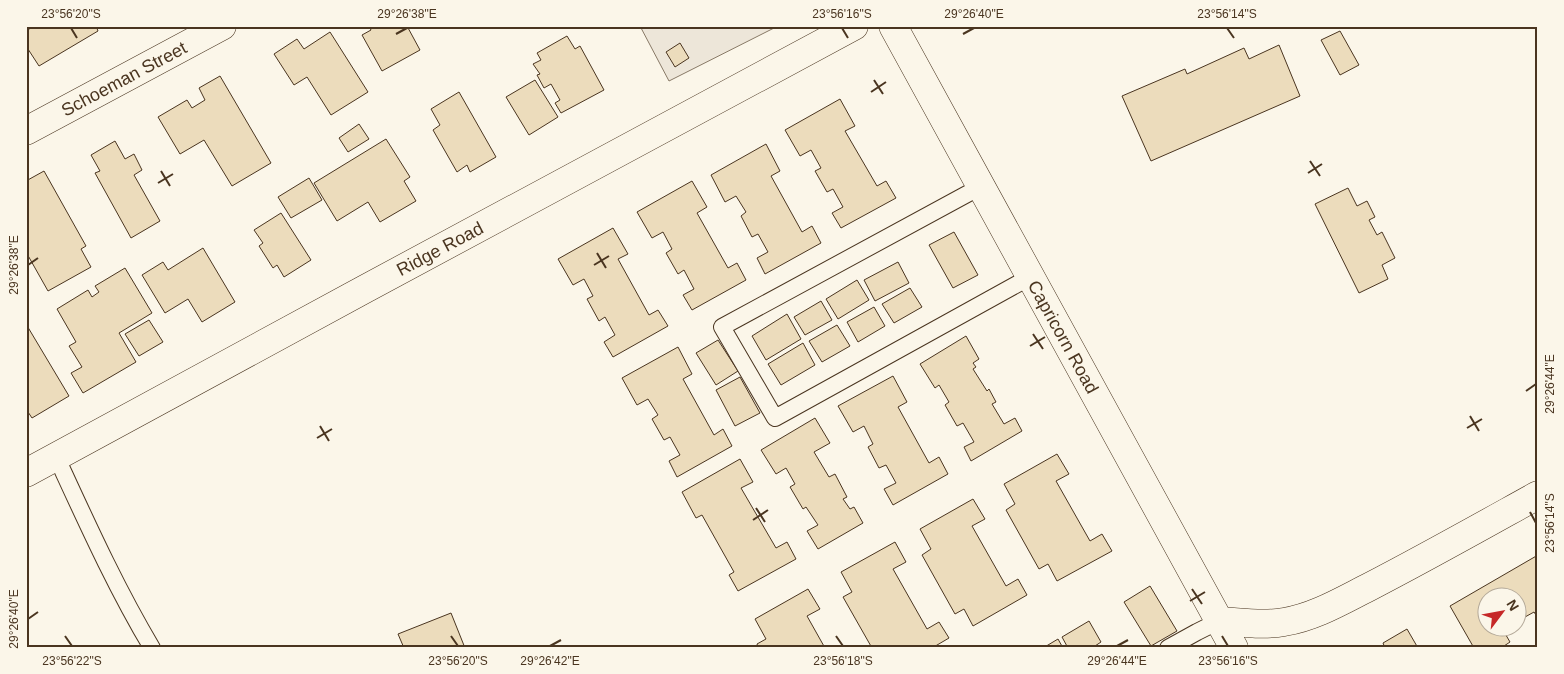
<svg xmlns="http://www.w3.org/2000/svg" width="1564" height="674" font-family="Arial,sans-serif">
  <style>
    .green { fill: #ede6d9; stroke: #887966 }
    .building { fill: #ecdcbc; stroke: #4a3520 }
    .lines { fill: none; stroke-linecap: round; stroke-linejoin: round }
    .service-casing { stroke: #4a3520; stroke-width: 18 }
    .minor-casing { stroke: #4a3520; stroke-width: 29 }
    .service { stroke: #fbf6e9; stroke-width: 16 }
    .minor { stroke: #fbf6e9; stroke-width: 28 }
    .ticks { fill: none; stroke: #4a3520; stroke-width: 2 }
    .labels { text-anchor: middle; stroke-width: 4; stroke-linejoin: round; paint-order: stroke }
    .street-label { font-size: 18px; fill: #4a3520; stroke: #fbf6e9 }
    .neatline { fill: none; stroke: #4a3520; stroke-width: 2 }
    .ticks-label { font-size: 12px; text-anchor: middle; fill: #4a3520 }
  </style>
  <rect width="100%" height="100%" fill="#fbf6e9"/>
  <path class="green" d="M640,26h138l-109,55z"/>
  <path class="building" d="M34,26h62l2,5 -59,35 -13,-20v-15z
    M369,26h38l13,24 -38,21 -20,-36 9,-5z
    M1340,31l19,34 -19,10 -19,-35z
    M330,32l38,60 -37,23 -24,-38 -13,8 -20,-31 23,-15 7,10z
    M567,36l8,13 5,-3 24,44 -43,23 -6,-10 5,-3 -9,-16 -7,4 -7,-13 3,-1 -7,-10 8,-4 -4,-7z
    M680,43l9,15 -14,9 -9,-15z
    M1279,45l21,51 -149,65 -29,-65 63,-27 2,5 57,-26 5,11z
    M220,76l51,87 -39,23 -28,-46 -24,14 -22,-37 29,-17 5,8 13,-8 -6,-12z
    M535,80l23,37 -29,18 -23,-38z
    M459,92l37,65 -26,15 -3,-7 -10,7 -24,-42 7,-5 -9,-16z
    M840,99l15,27 -10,5 32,55 9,-5 10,17 -55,30 -9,-15 11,-6 -10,-18 -6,3 -12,-21 6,-3 -10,-18 -11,6 -15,-26z
    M359,124l10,15 -21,13 -9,-14z
    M386,139l24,38 -6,4 12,20 -36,21 -12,-20 -31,19 -23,-38z
    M115,141l10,18 9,-5 8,16 -8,5 26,46 -29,17 -36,-65 5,-2 -9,-16z
    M766,144l14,27 -9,5 31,56 10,-6 9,17 -56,31 -8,-16 11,-6 -10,-18 -6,3 -11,-21 5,-4 -10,-16 -11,6 -14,-27z
    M44,171l42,75 -5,3 10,18 -43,24 -22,-39v-71z
    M309,178l13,22 -31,18 -13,-21z
    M692,181l15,26 -10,6 31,55 9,-5 9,17 -54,30 -9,-15 11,-6 -10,-19 -6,4 -12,-21 6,-4 -9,-17 -11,6 -15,-26z
    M1348,188l9,18 10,-5 8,16 -6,3 8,15 5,-3 13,26 -13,7 6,14 -29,14 -44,-89z
    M281,213l30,47 -27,17 -7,-12 -4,3 -14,-22 4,-3 -9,-13z
    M613,228l15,26 -10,5 31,56 9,-5 10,16 -55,31 -9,-15 11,-7 -10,-18 -6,4 -12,-22 6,-3 -9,-17 -11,6 -15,-26z
    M954,232l24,43 -25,13 -24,-43z
    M203,248l32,54 -33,20 -14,-23 -23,14 -23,-38 21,-13 5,8z
    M898,262l11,21 -34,18 -11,-21z
    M125,268l27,45 -33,20 17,29 -53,31 -12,-20 11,-6 -13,-21 7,-4 -19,-33 31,-19 4,7 7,-5 -4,-6z
    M857,280l12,20 -31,19 -12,-20z
    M910,288l12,19 -28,16 -12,-19z
    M821,301l11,19 -27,15 -11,-18z
    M874,307l11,19 -27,16 -11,-20z
    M787,314l14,25 -35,21 -14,-24z
    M149,320l14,22 -24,14 -14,-22z
    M26,324l43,72 -37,22 -6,-9z
    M837,325l13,21 -28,16 -13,-21z
    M966,336l13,23 -6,4 3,4 -3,2 14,22 2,-2 7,13 -4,2 12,20 11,-6 7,13 -51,30 -7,-14 10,-5 -11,-19 -6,3 -12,-21 4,-3 -10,-17 -4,3 -15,-24z
    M718,340l20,31 -22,14 -20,-32z
    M803,343l12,22 -34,20 -13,-21z
    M678,347l14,27 -9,5 31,56 9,-6 9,17 -55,31 -8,-16 11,-6 -10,-18 -6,3 -12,-21 6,-4 -10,-16 -11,6 -15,-27z
    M893,376l14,26 -9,5 31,56 10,-6 9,17 -55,31 -9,-16 12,-6 -10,-18 -7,3 -11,-21 5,-3 -9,-18 -11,6 -15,-26z
    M740,377l20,36 -25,13 -19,-36z
    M815,418l15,25 -16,9 15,25 6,-3 12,23 -4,2 7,10 4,-2 9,16 -45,26 -11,-18 11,-6 -12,-18 -3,2 -13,-22 5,-3 -9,-16 -10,6 -15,-24z
    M1057,454l12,20 -13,7 34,60 12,-7 10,17 -55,30 -9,-17 -9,5 -33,-59 9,-6 -11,-20z
    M740,459l13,23 -12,6 35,60 11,-6 9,17 -58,32 -9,-16 5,-3 -32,-57 -6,3 -14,-26z
    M973,499l12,20 -13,7 34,60 12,-7 9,16 -54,31 -9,-17 -9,5 -33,-59 9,-6 -11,-20z
    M895,542l11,20 -13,7 34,60 12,-7 10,16 -17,10h-60l-29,-51 9,-5 -11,-20z
    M1538,555v63l-4,-6 -18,10v-26h-30v30h23l-6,4 7,12 -9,6h-27l-24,-42z
    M1150,586l27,45 -26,15 -27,-44z
    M808,589l12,20 -13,7 18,32h-67l-1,-4 9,-5 -11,-20z
    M451,613l14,35h-61l-6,-14z
    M1089,621l12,21 -9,6h-24l-6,-11z
    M1407,629l11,19h-33l-2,-5z
    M1058,639l5,9h-20z"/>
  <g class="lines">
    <defs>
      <path id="service" d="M980,187l-258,140 53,91 255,-141
        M56,456c30,65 59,130 96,192
        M1168,648l29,-16 22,-11"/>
      <path id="minor" d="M893,26l341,622
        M26,131l196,-105
        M26,473l339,-184 489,-263
        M1219,621c21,1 44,5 65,1 31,-5 59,-22 87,-36 56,-29 111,-60 167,-91"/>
    </defs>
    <use href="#service" class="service-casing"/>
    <use href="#minor" class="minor-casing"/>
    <use href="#service" class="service"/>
    <use href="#minor" class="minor"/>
  </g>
  <path class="ticks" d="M71,28l6,10M842,28l6,10M1227,28l7,10M396,34l11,-6M963,34l11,-6M874,80l9,14M871,92l15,-10M1310,161l10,15M161,171l9,15M1308,173l14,-9M158,183l15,-9M597,253l9,15M28,265l10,-7M594,265l15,-9M1033,334l10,15M1030,346l15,-9M1526,391l10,-7M1470,416l9,15M320,426l9,15M1467,428l15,-9M317,438l15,-9M756,508l9,14M1530,512l6,11M753,520l15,-10M1192,589l10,15M1190,601l15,-9M28,619l10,-7M65,636l7,10M451,636l7,10M836,636l7,10M1222,636l6,10M550,646l11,-6M1117,646l11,-6"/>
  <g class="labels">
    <g class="street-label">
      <text transform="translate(124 79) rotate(-28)" y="6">Schoeman Street</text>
      <text transform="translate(440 249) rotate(-28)" y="6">Ridge Road</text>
      <text transform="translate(1063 337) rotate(61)" y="6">Capricorn Road</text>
    </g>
  </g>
  <rect width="1564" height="674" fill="none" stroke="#fbf6e9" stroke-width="55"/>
  <g transform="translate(1502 612) rotate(58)"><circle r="24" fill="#fbf6e9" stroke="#b4a999"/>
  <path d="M0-4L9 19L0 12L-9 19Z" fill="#c62828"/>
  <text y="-8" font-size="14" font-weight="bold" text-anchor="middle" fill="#4a3520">N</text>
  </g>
  <rect x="28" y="28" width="1508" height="618" class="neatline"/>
  <g class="ticks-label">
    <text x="71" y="18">23°56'20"S</text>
    <text x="407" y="18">29°26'38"E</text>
    <text x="842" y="18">23°56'16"S</text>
    <text x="974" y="18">29°26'40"E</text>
    <text x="1227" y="18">23°56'14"S</text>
    <text transform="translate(14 265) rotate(-90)" y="4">29°26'38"E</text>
    <text transform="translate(1550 384) rotate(-90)" y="4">29°26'44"E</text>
    <text transform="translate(1550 523) rotate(-90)" y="4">23°56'14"S</text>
    <text transform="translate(14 619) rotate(-90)" y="4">29°26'40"E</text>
    <text x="72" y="665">23°56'22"S</text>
    <text x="458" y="665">23°56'20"S</text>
    <text x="550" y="665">29°26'42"E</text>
    <text x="843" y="665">23°56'18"S</text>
    <text x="1117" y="665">29°26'44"E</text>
    <text x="1228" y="665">23°56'16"S</text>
  </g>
</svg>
